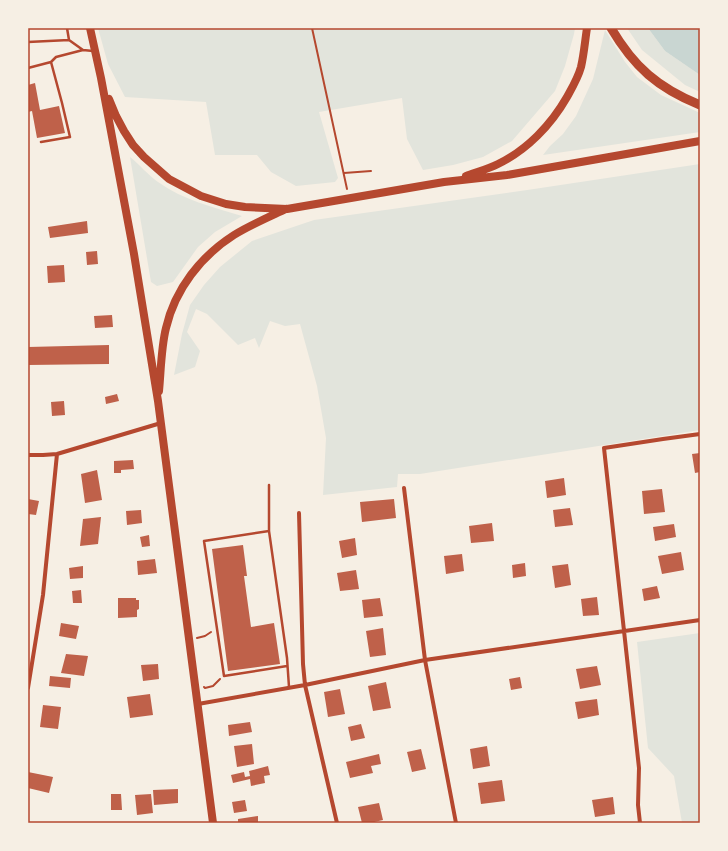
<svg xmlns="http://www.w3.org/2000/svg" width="728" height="851" font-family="Barlow,sans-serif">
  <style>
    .green { fill: #e2e4dc }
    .water { fill: #c9d6d2 }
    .building { fill: #bf614a }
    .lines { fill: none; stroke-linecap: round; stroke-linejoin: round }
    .path { stroke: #b5482f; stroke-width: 2 }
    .service { stroke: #b5482f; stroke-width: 2.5 }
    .minor { stroke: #b5482f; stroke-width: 4 }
    .primary { stroke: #b5482f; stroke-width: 8 }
    .trunk { stroke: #b5482f; stroke-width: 9 }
    .neatline { fill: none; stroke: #b5482f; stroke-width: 1.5 }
  </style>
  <rect width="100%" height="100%" fill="#f6efe4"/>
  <path class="green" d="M98,28h477l-1,6 -9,32 -10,25 -43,50 -29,16 -30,8 -30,5 -16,-31 -5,-41 -83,14 19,66 -3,4 -39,4 -25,-14 -14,-17h-42l-9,-53 -81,-5 -17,-33z
    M627,28h21l17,23 35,24v17l-15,-7 -43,-35z
    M605,30l20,32 12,15 24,18 39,18v19l-157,23 7,-9 13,-12 13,-18 17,-37z
    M130,157c10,8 18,18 28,25 25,18 55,25 84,34l-27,16 -17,15 -25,35 -16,4 -6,-4z
    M700,164v266l-280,44h-22l-1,13 -74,8 3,-57 -9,-52 -17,-62 -15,2 -15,-5 -11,27 -4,-10 -17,7 -31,-31 -11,-5 -9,23 13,19 -5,16 -21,8 8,-41 8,-29 14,-20 16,-18 32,-26 62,-21 220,-31z
    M700,633v190h-18l-8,-47 -26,-28 -11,-106z"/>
  <path class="water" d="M648,28h52v47l-35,-24z"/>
  <path class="building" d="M35,83l5,27 19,-4 6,27 -28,5 -5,-27 -4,1v-27z
    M87,221l1,12 -38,5 -2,-11z
    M97,251l1,13 -11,1 -1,-13z
    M64,265l1,17 -17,1 -1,-17z
    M112,315l1,12 -18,1 -1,-12z
    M109,345v19l-81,1v-18z
    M117,394l2,7 -13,3 -1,-7z
    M64,401l1,14 -13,1 -1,-14z
    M700,453v19l-5,1 -3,-19z
    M133,460l1,9 -13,1v3h-7v-12z
    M97,470l5,30 -17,3 -4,-29z
    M564,478l2,17 -19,3 -2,-17z
    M662,489l3,23 -21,2 -2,-23z
    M28,499l11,2 -3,14 -8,-1z
    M394,499l2,19 -34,4 -2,-20z
    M570,508l3,17 -18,2 -2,-17z
    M141,510l1,13 -15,2 -1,-14z
    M101,517l-3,27 -18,2 3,-27z
    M492,523l2,18 -23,2 -2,-17z
    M674,524l2,13 -21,4 -2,-14z
    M149,535l1,11 -8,1 -2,-10z
    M355,538l2,17 -15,3 -3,-17z
    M243,545l4,31h-3l7,51 23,-4 6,41 -52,7 -16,-122z
    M681,552l3,18 -22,4 -4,-18z
    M462,554l2,17 -18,3 -2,-18z
    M155,559l2,14 -19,2 -1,-14z
    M525,563l1,13 -13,2 -1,-13z
    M568,564l3,21 -16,3 -3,-22z
    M83,566v12l-13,1 -1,-11z
    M356,570l3,19 -19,2 -3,-18z
    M657,586l3,12 -16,3 -2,-12z
    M81,590l1,13h-9l-1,-12z
    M597,597l2,18 -16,1 -2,-17z
    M118,598h18v2h3v9l-2,1v7l-19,1z
    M380,598l3,18 -19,2 -2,-18z
    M61,623l18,3 -3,13 -17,-3z
    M383,628l3,27 -16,2 -4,-26z
    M66,654l22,2 -4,20 -23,-3z
    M158,664l1,15 -16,2 -2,-16z
    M597,666l4,19 -21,4 -4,-20z
    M50,676l21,2 -1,10 -21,-2z
    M520,677l2,11 -11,2 -2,-11z
    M386,682l5,26 -18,3 -5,-25z
    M340,689l5,25 -17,3 -4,-25z
    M150,694l3,21 -23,3 -3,-21z
    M597,699l2,16 -21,4 -3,-17z
    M43,705l18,2 -3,22 -18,-2z
    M250,722l2,10 -23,4 -1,-11z
    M361,724l4,14 -14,3 -3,-14z
    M252,744l2,20 -17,3 -3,-21z
    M487,746l3,20 -17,3 -3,-20z
    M421,749l5,20 -14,3 -5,-20z
    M379,754l2,10 -10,2 2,7 -23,5 -4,-16z
    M268,766l2,9 -6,1 1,7 -14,3 -1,-7 -17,4 -2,-8 13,-3 1,5 5,-1 -1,-5z
    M28,772l25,5 -4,16 -21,-5z
    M502,780l3,21 -24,3 -3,-21z
    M178,789v14l-24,2 -1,-15z
    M111,794h10l1,16h-11z
    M151,794l2,19 -16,2 -2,-20z
    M613,797l2,17 -20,3 -3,-17z
    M245,800l2,11 -13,2 -2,-11z
    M379,803l4,17 -13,3h-8l-4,-16z
    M258,816v7h-20v-4z"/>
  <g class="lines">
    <path class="path" d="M312,28l35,161
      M344,173l27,-2
      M197,638l8,-2 6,-4
      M204,687l1,1 8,-2 7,-7"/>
    <path class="service" d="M67,28l2,12 14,10 10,1
      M28,42l41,-2
      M28,68l23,-6 5,-5 27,-7
      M41,142l29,-5 -8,-34 -11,-41
      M269,485v46l18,127 2,29
      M269,531l-65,10 20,135 63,-10"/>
    <path class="minor" d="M28,455h15l14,-1 104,-31
      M404,488l21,172 31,163
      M299,513l4,151 2,21 32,138
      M28,688l15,-93 14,-141
      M198,704l107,-19 120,-25 275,-40
      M640,823l-2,-18 1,-37 -35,-320 59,-9 37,-5"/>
    <path class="primary" d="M90,28l11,50 33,176 24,147 55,422
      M109,99l7,17 8,15 9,14 11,12 25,22 32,17 25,8 19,3 42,2 157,-27 63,-7 193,-34
      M466,176c11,-4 22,-7 32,-12 29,-14 53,-39 69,-67 5,-9 11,-19 14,-30 3,-13 4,-26 6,-39
      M159,391c2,-20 2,-43 7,-63 9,-39 35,-72 68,-93 16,-10 35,-18 52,-26"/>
    <path class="trunk" d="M611,28c23,39 47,60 89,77"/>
  </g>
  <rect width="728" height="851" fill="none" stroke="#f6efe4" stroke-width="58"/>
  <rect x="29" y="29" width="670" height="793" class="neatline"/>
</svg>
